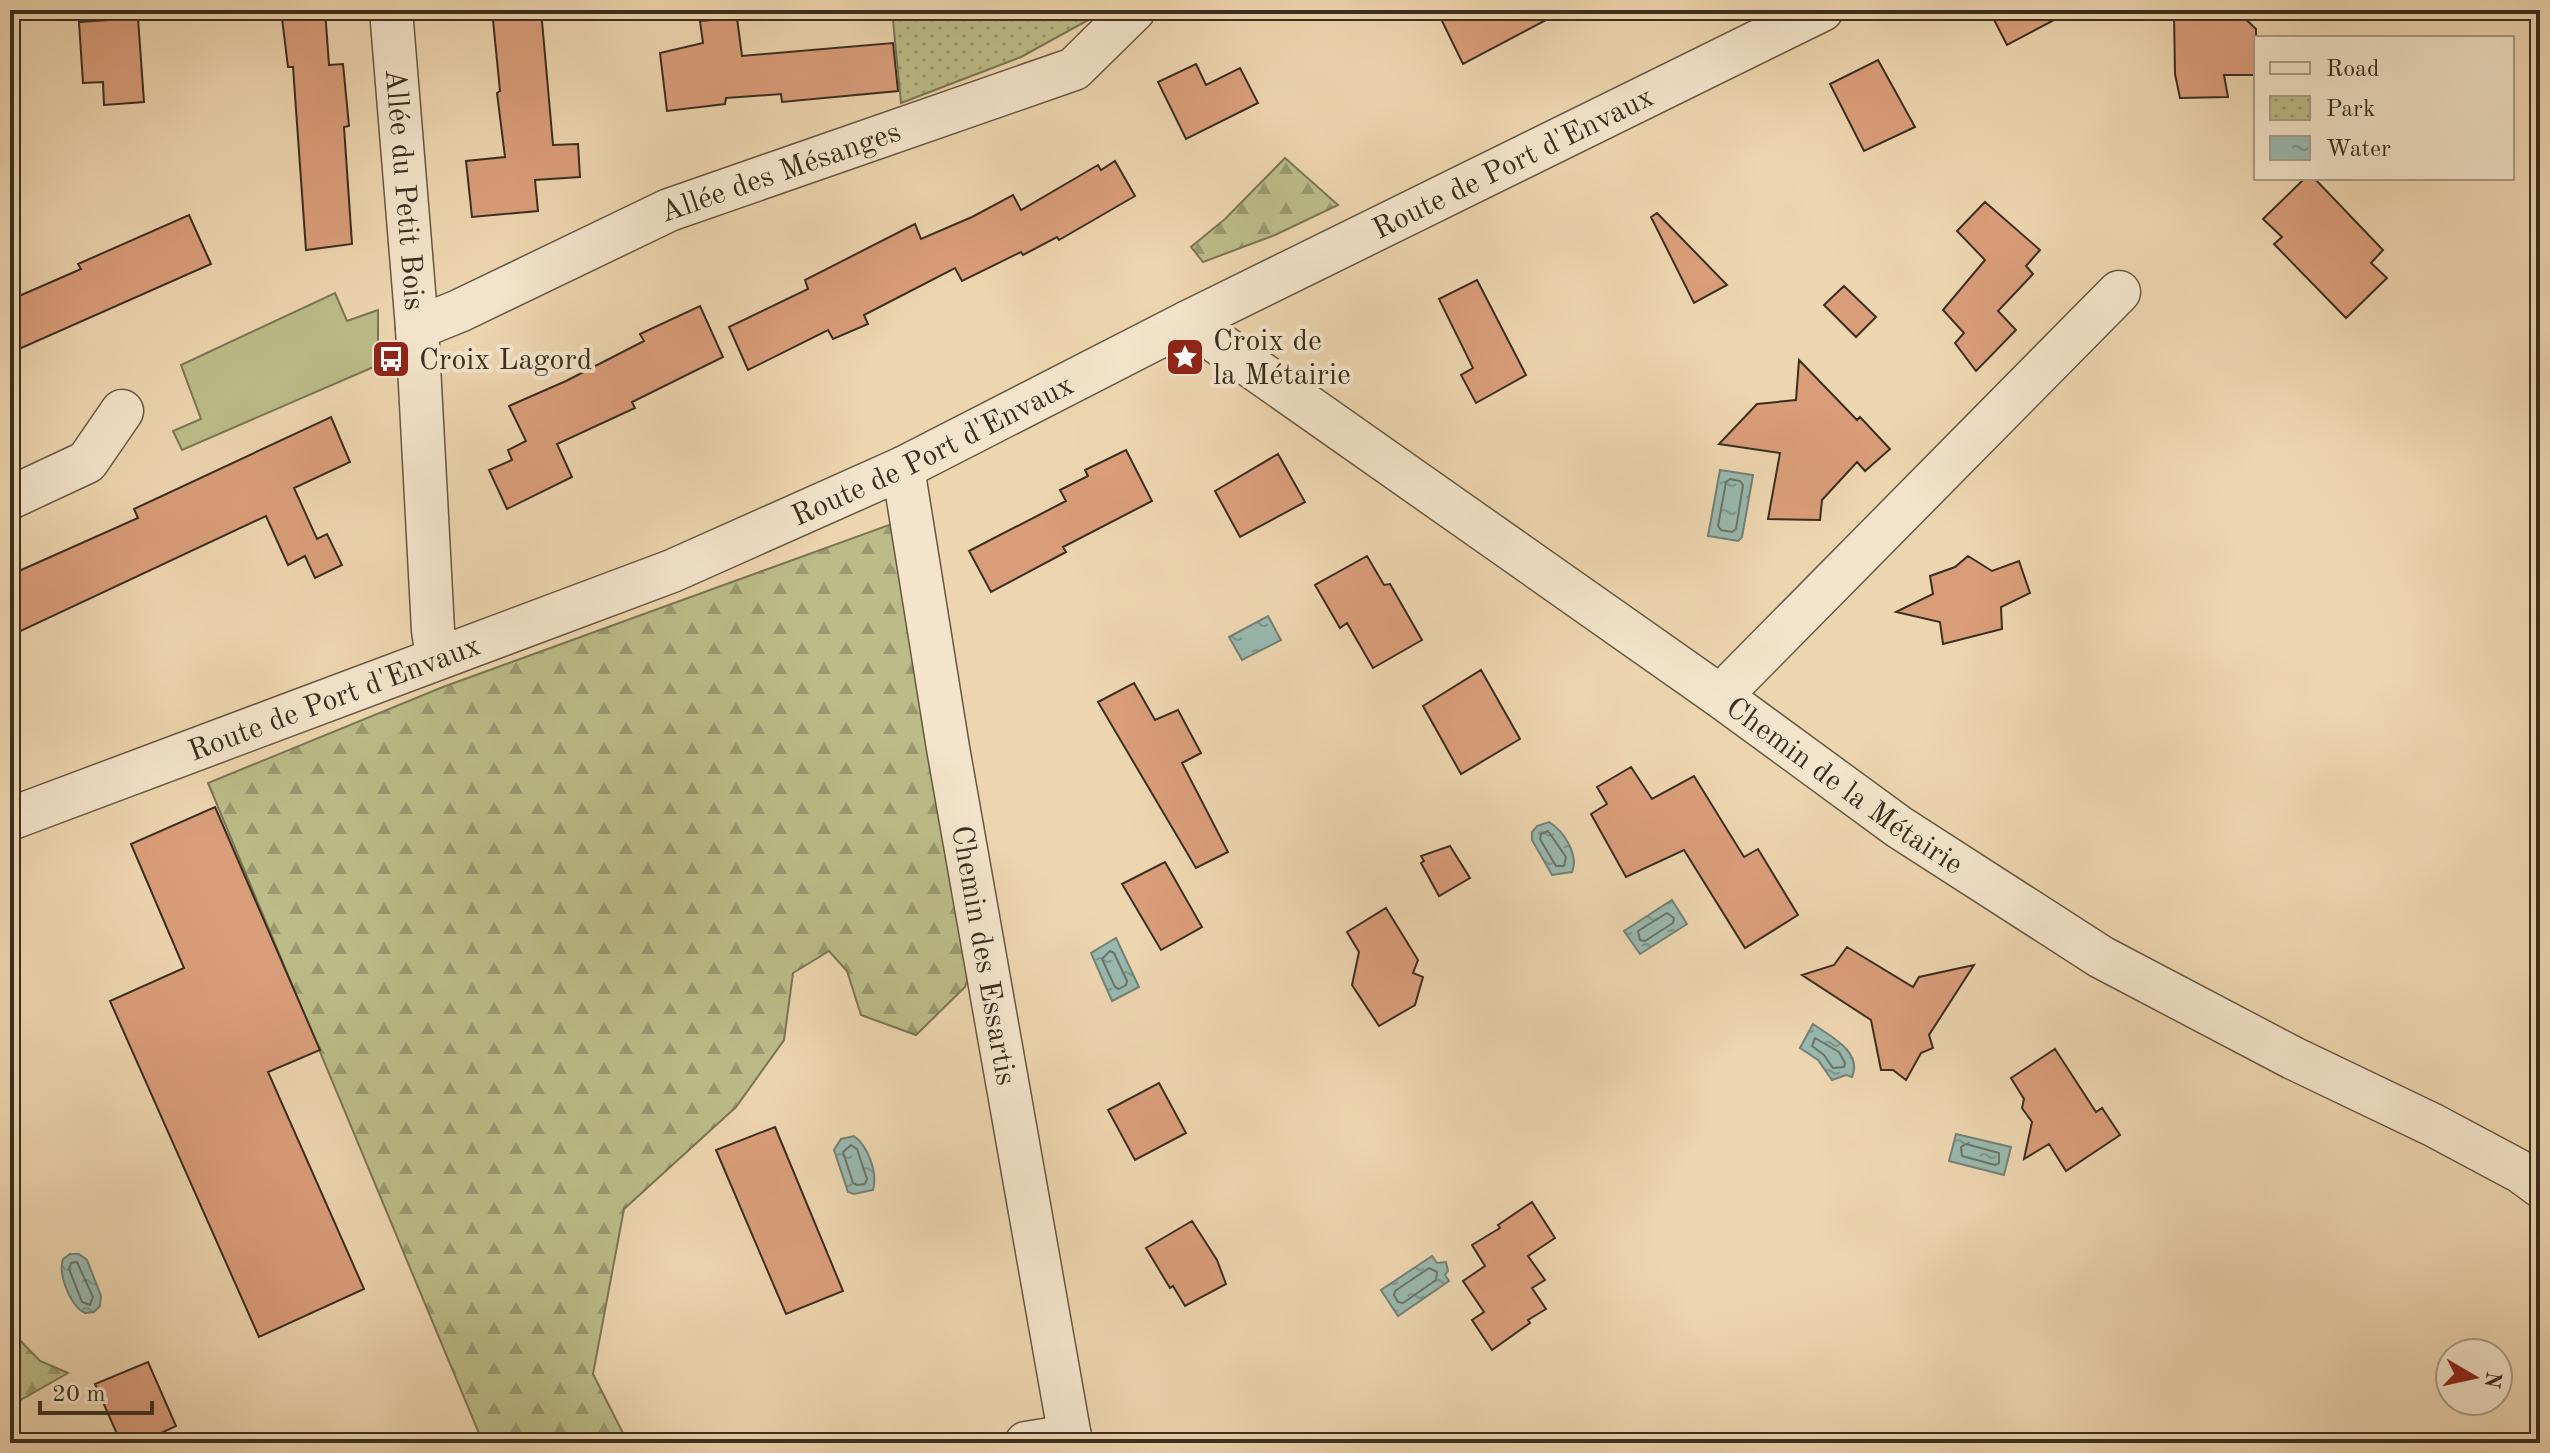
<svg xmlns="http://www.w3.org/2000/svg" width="2550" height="1453" font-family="'Old Standard TT',serif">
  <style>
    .green { fill: #bcbc88; stroke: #7b7654; stroke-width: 2 }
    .forest { fill: url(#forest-firs); stroke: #7b7654; stroke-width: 2 }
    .park { fill: url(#park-dots); stroke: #7b7654; stroke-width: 2 }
    .water { fill: url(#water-ripples); stroke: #738176; stroke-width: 2 }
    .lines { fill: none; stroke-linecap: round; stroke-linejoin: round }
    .shore { stroke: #6a7468; stroke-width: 2 }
    .building { fill: #da9d7a; stroke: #3a2f20; stroke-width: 2 }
    .minor-casing { stroke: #675844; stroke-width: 45 }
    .minor { stroke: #f3e4cb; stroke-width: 42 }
    .labels { text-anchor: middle; stroke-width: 8; stroke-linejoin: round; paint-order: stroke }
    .street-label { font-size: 30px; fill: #3a2f20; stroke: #f3e4cb }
    .poi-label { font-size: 30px; fill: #3a2f20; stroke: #f3e4cb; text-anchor: start }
  </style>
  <defs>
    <pattern id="forest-firs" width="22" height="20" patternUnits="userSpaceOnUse" patternTransform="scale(2)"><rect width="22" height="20" fill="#bcbc88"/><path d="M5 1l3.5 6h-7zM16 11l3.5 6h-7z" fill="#9a996f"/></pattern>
    <pattern id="park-dots" width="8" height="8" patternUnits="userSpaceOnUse" patternTransform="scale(2)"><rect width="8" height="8" fill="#bcbc88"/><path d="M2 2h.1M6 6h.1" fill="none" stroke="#9a996f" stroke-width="1.8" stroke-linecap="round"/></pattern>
    <pattern id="water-ripples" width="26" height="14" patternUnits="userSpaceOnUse" patternTransform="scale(2)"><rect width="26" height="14" fill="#99b8af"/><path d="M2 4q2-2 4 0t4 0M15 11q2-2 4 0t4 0" fill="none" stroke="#7e968e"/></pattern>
  </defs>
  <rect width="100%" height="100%" fill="#edd5af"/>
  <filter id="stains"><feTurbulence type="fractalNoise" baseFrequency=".0025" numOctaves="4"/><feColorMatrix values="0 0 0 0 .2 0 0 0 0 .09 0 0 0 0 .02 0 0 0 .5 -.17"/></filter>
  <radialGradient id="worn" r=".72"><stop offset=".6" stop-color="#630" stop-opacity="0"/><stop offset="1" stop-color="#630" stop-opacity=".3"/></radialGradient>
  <path class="green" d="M335,293l12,28 31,-11v55l-196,85 -9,-19 28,-12 -20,-54z"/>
  <path class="forest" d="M1285,158l53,47 -63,30 -72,27 -12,-15 34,-28z
    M911,517l71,420 -17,50 -49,48 -55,-20 -14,-44 -18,-20 -36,22 -9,67 -48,67 -112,102 -31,165 35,69h-145l-275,-660 235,-96z
    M10,1330l30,31 28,12 -58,33z"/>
  <path class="park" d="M892,10h208l-8,8 -71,39 -120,46z"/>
  <path class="water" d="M1720,470l33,5 -11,62 -4,4 -30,-5z
    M1268,616l13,24 -39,20 -13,-23z
    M1549,822c15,9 30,33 23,50l-20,3 -20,-35v-8l5,-6z
    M1672,900l15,24 -47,30 -16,-23z
    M1116,938l23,49 -27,14 -21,-48z
    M1813,1024c17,12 50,28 39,53l-6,-2 -14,5 -14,-20 -18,-12z
    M1956,1134l55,13 -7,28 -55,-14z
    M854,1136c14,10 24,37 19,54l-19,4 -6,-2 -14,-42 7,-11z
    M70,1254h9l8,6 14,36 -1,10 -6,6 -9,1c-15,-7 -27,-39 -22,-54z
    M1432,1256l5,7 9,-1 2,9 -3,4 4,6 -51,35 -17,-26z"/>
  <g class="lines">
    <path class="shore" d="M1730,479l10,2 3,4 -7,44 -4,3 -11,-2 -3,-4 8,-44z
      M1548,831l18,26 -2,9h-8l-16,-27 1,-5z
      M1667,913l7,5 -1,5 -28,18 -5,-1 -2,-9z
      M1110,951l4,2 13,28 -1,4 -7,4 -4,-2 -13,-28z
      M1815,1038l24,14 6,11 -1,4 -11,1 -9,-13 -12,-9z
      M1966,1144l33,9v10l-4,2 -33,-9 -1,-9z
      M851,1145l6,4 10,30 -2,5 -8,1 -4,-2 -10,-31z
      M77,1262l16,35 -3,8 -8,-3 -13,-33 2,-6z
      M1429,1268l8,4 -1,8 -33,23 -5,-1 -4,-7 1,-4z"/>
  </g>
  <path class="building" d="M281,10h44l4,55 14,-1 6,62 -5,1 8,117 -46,6 -13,-183h-5z
    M492,10h49l12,135 25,-1 2,33 -45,3 3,31 -66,6 -6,-56 39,-4 -8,-64 3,-2z
    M1458,10h107l-102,54 -22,-45z
    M1989,10h84l-66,35z
    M2238,12l18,17v46h-32l4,22 -48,1 -5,-24 -1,-60z
    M138,18l6,84 -40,3 -1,-23 -20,1 -4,-61z
    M737,18l5,38 151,-13 5,48 -116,11 -1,-8 -55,4 -1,6 -58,7 -7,-58 43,-10 -3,-22z
    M1878,60l37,67 -51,24 -34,-67z
    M1196,64l10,21 34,-17 18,35 -72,36 -28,-57z
    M1115,161l20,35 -76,44 -2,-3 -34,18 -2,-3 -59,29 -7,-13 -91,47 4,9 -35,15 -5,-9 -80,40 -19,-43 79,-38 -3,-9 110,-56 6,15 51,-22 41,-22 8,15 77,-45 3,5z
    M2305,178h9l69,72 -12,13 16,15 -41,40 -72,-74 8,-7 -19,-18z
    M1985,202l55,48 -14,16 7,8 -35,37 18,19 -40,41 -21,-28 9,-10 -21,-23 42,-50 -28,-29z
    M1657,213l70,72 -33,18 -43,-86z
    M189,215l22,49 -201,89v-53l71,-31 -3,-5z
    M1477,280l49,95 -50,28 -15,-28 12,-7 -34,-69z
    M1844,286l32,31 -20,20 -32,-32z
    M700,306l23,51 -91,45 3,6 -78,36 15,33 -65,32 -18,-39 23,-10 -4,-10 18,-9 -17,-35 57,-25 78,-40 -4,-7z
    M1799,360l58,60 3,-3 30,32 -25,22 -8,-9 -35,38 -2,20 -52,-1 12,-66 -61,-9 38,-40 39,-4z
    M331,417l19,45 -56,26 23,51 10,-5 15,31 -27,13 -10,-22 -17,9 -22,-49 -256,120v-61l128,-57 -4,-9z
    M1126,450l26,51 -89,46 3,5 -75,40 -22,-41 97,-50 -6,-11 28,-14 -3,-6z
    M1278,454l27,48 -65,35 -25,-46z
    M1367,556l17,29 6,-1 32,56 -49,28 -26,-45 -7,5 -25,-43z
    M1968,556l24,15 27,-10 11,32 -29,14 1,22 -59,15 -3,-22 -44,-10 37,-18 -3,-18 25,-9z
    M1481,670l39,69 -59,35 -38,-68z
    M1134,683l21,37 23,-10 23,43 -19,10 46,89 -32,16 -98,-166z
    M1631,767l21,32 42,-23 50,81 14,-8 40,66 -53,33 -61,-98 -58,27 -35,-63 16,-10 -10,-17z
    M215,807l105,243 -52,22 96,217 -105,48 -149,-336 74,-33 -53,-124z
    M1450,846l20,32 -31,18 -18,-33 3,-2 -3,-5z
    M1165,862l37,65 -41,23 -39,-66z
    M1386,908l32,52 -5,13 10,4 -8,28 -36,21 -27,-41 7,-33 -12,-20z
    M1847,947l66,40 6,-10 55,-12 -45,70 4,13 -12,5 -15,27 -13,-10h-12l-10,-50 -69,-45 32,-10z
    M2055,1049l41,63 6,-4 18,27 -54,36 -17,-27 -25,15 8,-37 -10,-14 2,-9 -13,-21z
    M1159,1083l27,50 -51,27 -27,-50z
    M775,1127l68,164 -57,23 -70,-164z
    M1532,1202l23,36 -27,18 17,24 -13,8 14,21 -18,11 2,3 -38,27 -20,-30 12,-8 -21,-31 22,-15 -13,-21 28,-17 -2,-3z
    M1192,1221l25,39 9,24 -41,22 -12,-20 -3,2 -24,-40z
    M148,1362l28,64 -17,8 4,9h-42l-26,-59z"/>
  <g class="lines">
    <defs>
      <g id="minor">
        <path id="s1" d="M391,10l26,318 16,302 4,28"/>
        <path id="s2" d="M1188,322l532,374 179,131 202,130 192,101 140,67 88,47 19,14"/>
        <path id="s3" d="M417,328l42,-17 210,-101 405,-141 60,-59"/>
        <path id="s4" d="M903,468l45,280 123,695"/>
        <path d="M10,498l77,-36 35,-51"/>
        <path d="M1720,696l399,-404"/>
        <path id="s5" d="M10,819l662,-248 231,-103 285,-146 634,-312"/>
        <path d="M1026,1443l44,-7"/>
      </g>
    </defs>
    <use href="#minor" class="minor-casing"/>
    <use href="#minor" class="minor"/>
  </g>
  <defs>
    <symbol id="sight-square" viewBox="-11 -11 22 22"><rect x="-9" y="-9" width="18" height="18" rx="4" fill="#8f2418" stroke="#f3e4cb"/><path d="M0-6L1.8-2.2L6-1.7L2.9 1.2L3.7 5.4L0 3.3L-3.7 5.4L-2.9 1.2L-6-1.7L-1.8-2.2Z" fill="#fff"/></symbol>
    <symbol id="bus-square" viewBox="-11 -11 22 22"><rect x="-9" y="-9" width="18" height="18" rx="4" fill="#8f2418" stroke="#f3e4cb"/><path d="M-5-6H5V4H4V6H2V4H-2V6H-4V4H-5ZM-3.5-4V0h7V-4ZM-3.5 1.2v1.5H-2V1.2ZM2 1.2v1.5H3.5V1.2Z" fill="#fff"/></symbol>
  </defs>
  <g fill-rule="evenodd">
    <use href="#sight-square" x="1163" y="335" width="44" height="44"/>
    <use href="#bus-square" x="369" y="337" width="44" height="44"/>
  </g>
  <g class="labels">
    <g class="street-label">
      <text dy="10" stroke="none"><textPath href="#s5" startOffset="1642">Route de Port d'Envaux</textPath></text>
      <text dy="10" stroke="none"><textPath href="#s3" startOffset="396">Allée des Mésanges</textPath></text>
      <text dy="10" stroke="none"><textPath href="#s1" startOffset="180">Allée du Petit Bois</textPath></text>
      <text dy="10" stroke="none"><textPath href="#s5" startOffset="994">Route de Port d'Envaux</textPath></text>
      <text dy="10" stroke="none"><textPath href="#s5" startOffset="346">Route de Port d'Envaux</textPath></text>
      <text dy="10" stroke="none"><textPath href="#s2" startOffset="804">Chemin de la Métairie</textPath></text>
      <text dy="10" stroke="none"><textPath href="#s4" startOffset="494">Chemin des Essartis</textPath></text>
    </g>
    <g class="poi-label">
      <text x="1213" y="350">Croix de<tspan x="1213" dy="34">la Métairie</tspan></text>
      <text x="419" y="369">Croix Lagord</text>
    </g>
  </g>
  <rect width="2550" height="1453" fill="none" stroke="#edd5af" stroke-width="40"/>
  <rect x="12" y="12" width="2526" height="1429" fill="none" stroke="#3a2f20" stroke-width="4"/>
  <rect x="20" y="20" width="2510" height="1413" fill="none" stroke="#3a2f20" stroke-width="2"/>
  <rect x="2254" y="36" width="260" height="144" fill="#f3e4cb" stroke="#a99c87" stroke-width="2"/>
  <rect x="2270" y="62" width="40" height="12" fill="#f3e4cb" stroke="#a99c87" stroke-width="2"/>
  <text x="2326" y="76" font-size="24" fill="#3a2f20">Road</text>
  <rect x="2270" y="96" width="40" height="24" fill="url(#park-dots)" stroke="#a99c87" stroke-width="2"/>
  <text x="2326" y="116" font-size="24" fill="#3a2f20">Park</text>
  <rect x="2270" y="136" width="40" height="24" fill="url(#water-ripples)" stroke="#a99c87" stroke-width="2"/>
  <text x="2326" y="156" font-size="24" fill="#3a2f20">Water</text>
  <g transform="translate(2474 1377) rotate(99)"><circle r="38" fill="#f3e4cb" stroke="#a99c87" stroke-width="2"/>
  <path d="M0-6L14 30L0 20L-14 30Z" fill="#8f2418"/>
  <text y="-12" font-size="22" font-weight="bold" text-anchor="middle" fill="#3a2f20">N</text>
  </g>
  <path d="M40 1401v12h112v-12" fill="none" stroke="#3a2f20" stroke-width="4"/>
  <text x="52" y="1401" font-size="24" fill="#3a2f20" stroke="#f3e4cb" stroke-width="6" paint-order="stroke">20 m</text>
  <rect width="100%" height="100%" filter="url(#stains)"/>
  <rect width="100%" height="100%" fill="url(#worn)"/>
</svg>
